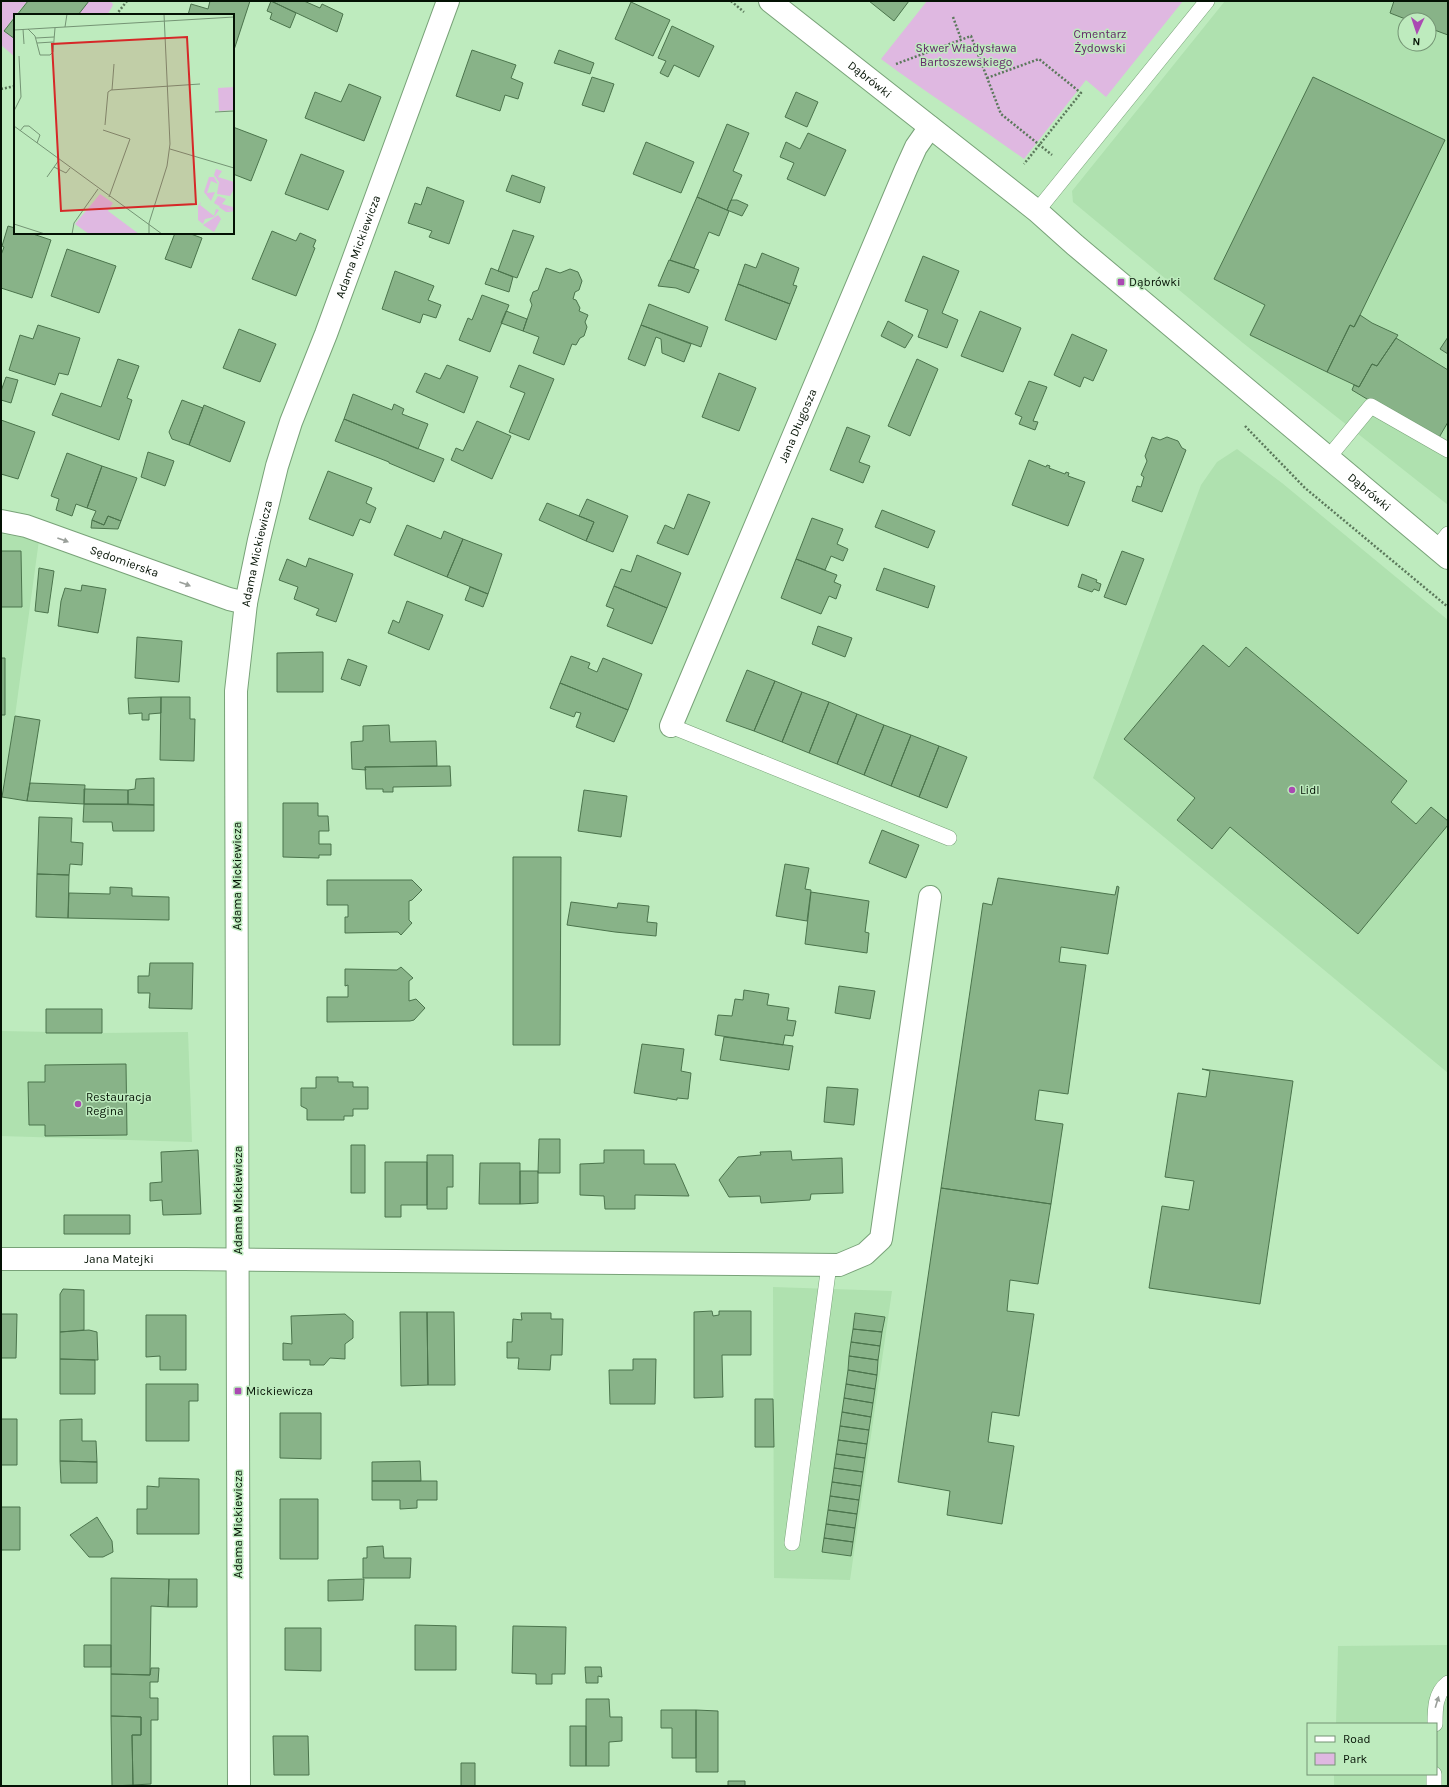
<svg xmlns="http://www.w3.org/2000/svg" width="1449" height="1787" font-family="Karla,sans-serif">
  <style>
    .built { fill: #afe1af }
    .green { fill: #dfb8e1 }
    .building { fill: #88b388; stroke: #4b744c }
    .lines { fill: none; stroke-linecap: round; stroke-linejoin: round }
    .lane-casing { stroke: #78a278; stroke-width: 16 }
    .street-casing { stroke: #78a278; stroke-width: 24 }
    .secondary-casing { stroke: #78a278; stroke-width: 24 }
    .path { stroke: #5b785b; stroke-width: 2.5; stroke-dasharray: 2 2; stroke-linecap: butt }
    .lane { stroke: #fff; stroke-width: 15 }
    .street { stroke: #fff; stroke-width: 22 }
    .secondary { stroke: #fff; stroke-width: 22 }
    .oneway { fill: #9ba09b }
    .poi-dot { fill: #aa4ab2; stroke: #beebbe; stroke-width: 1.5 }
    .labels { text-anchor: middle; stroke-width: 3; stroke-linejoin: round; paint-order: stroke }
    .park-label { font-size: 12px; fill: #642669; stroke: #beebbe }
    .street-label { font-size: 12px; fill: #041204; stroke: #beebbe }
    .poi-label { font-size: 12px; fill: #041204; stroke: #beebbe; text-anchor: start }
    .inset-road { fill: none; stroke: #749474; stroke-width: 1 }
    .view { fill: #d62828; fill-opacity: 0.15; stroke: #d62828; stroke-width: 2 }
    .inset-edge { fill: none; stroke: #041204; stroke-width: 2 }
  </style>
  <rect width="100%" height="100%" fill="#beebbe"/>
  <path class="built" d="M1225,1h169l-4,12 18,7h-3v24h24v-16l19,7v470l-205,-162 -170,-141 -1,-11z
    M1237,449l45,34 166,137v453l-355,-295 108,-293 16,-23z
    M1,534l38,6 -24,176 -14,83z
    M1,1031l101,2 86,-1 4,110 -191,-6z
    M773,1287l119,4 -42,289 -76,-2z
    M1448,1645v141h-114v-12h102v-50h-100l2,-78z"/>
  <path class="green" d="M1,1h27l-13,14 -11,16 11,8v18l-14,-12z
    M89,1h21l3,3 -1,3 -5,8h-29z
    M927,1h256l-77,96 -20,-17 -62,79c-47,-34 -96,-65 -143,-100z"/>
  <path class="building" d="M28,1h61l-11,14h-61z
    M210,1h40l-17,52v-38h-45l3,-11 17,5z
    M271,1h33l16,7 2,-4 21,10 -6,18z
    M271,1l25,12 -6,15 -20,-9 2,-6 -5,-2z
    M869,1h40l-15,20z
    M1394,1h54v34l-19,-7v-8h-21l-18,-7z
    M631,2l39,18 -17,36 -38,-17z
    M15,17v22l-11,-8z
    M672,26l42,20 -15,31 -25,-12 -6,12 -8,-4 6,-12 -8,-3z
    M472,50l44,15 -5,13 12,5 -5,16 -13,-4 -5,16 -44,-15z
    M559,50l35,13 -4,11 -36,-11z
    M592,77l22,7 -10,28 -22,-7z
    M1313,77l132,63 -85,175 -6,12 -4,-2 -23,47 -77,-37 15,-30 -51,-26z
    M349,84l32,13 -17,44 -59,-23 10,-26 26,10z
    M796,92l22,10 -11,25 -22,-10z
    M727,124l22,9 -16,38 9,4 -15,35 -30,-13z
    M233,127l34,13 -16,41 -18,-7z
    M808,133l38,17 -21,46 -38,-17 7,-16 -14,-6 6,-15 14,7z
    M646,142l48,20 -13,31 -48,-19z
    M301,154l43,17 -16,39 -43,-16z
    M512,175l33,12 -5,16 -34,-12z
    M427,187l37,14 -15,43 -20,-7 3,-6 -24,-8 7,-20 6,2z
    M697,197l32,14 -10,25 -10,-4 -15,36 -24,-8z
    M731,200h6l11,5 -6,11 -15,-6z
    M8,226l7,2v5h15l21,7 -19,58 -31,-10v-33l3,-8 -2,-1z
    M513,230l21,6 -17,42 -19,-7z
    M272,231l24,10 4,-8 16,7 -3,7 2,1 -19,48 -44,-17z
    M175,233h13l14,5 -11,30 -26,-9z
    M67,249l49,17 -17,47 -48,-17z
    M762,253l37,15 -6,17 4,1 -7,18 -52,-20 7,-20 11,4z
    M923,256l36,15 -17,42 16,7 -11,28 -29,-11 10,-27 -23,-9z
    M669,260l30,10 -10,23 -13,-5 -18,-2z
    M491,268l22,9 -4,15 -24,-8z
    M546,268l14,5 10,-4 8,3 4,9 -3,9 -4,2 -2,7 3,1 4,8 -1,3 9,4 -3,7 2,5 -3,9 -4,2 -4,7 -4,-1 -8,21 -31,-12 6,-16 -16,-6 9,-26 -2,-5 3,-8 5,-2z
    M395,271l39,15 -6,14 13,5 -5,13 -13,-4 -3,9 -38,-14z
    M738,284l52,20 -14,36 -51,-20z
    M482,295l27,10 -19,47 -31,-12 9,-22 4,2z
    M649,304l59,23 -7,20 -60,-22z
    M506,311l21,8 -4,12 -22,-8z
    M980,311l41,17 -18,44 -42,-16z
    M1360,315l12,8 26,12 -21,31 -5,-2 -13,23 -32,-15 23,-47 4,2z
    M888,321l25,14 -8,13 -24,-12z
    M38,325l42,13 -12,37 -9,-2 -4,12 -46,-15 11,-35 13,4z
    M641,325l50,19 -7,18 -22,-9 -1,-14 -5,-2 -11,29 -17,-7z
    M239,329l37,15 -16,38 -37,-14z
    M1072,334l35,16 -14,31 -9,-4 -4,10 -26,-12z
    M1448,337v17l-8,-5z
    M1396,338l52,32v52l-11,19 -85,-51 2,-5 5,2 13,-23 5,2z
    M118,359l21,7 -12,32 5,2 -13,40 -67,-25 9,-22 40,14z
    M917,359l21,10 -28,67 -22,-10z
    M447,365l31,12 -14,36 -48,-21 9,-19 15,6z
    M519,365l35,14 -25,61 -20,-8 16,-39 -15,-6z
    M719,373l37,15 -17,43 -37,-14z
    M6,377l12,3 -7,23 -10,-3v-9z
    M1029,381l18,6 -14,34 5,1 -3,8 -16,-6 3,-7 -7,-3z
    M353,394l39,16 2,-6 10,5 -2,5 26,10 -10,25 -74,-30z
    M182,400l21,8 -14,37 -17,-6 -3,-7z
    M204,405l41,17 -15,40 -41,-17z
    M344,419l100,40 -10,23 -45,-19v-1l-54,-21z
    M1,420l34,12 -17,47 -17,-5z
    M477,421l34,15 -19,43 -41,-19 5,-12 7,3z
    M847,427l23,9 -11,26 11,4 -7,17 -33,-13z
    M1152,437l8,3 7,-3 11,4 4,7 4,2 -24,62 -30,-11 5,-15 4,1 3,-10 -3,-2 6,-14 -2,-5z
    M148,452l26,9 -9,25 -24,-9z
    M67,453l35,13 -15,42 -11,-4 -4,12 -16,-6 3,-11 -8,-3z
    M1029,460l17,7 1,-2 3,1 -1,2 16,6 1,-2 3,1 -1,3 17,6 -17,44 -56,-21z
    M102,466l35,12 -16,43 -13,-5 -4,9 -12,-5 4,-9 -9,-3z
    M328,471l44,17 -6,15 10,5 -6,15 -10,-4 -7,17 -44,-17z
    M688,494l22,8 -22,53 -31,-12 8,-18 9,4z
    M587,499l41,17 -15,36 -27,-11 8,-19 -15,-6z
    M547,503l47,19 -8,19 -47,-21z
    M882,510l53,21 -7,17 -53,-21z
    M108,516l13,5 -3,8 -27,-1 1,-8 12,5z
    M812,518l31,11 -6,15 11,5 -5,12 -12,-5 -6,14 -29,-11z
    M407,525l34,14 3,-8 19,8 -16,38 -53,-22z
    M463,539l39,15 -14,40 -41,-17z
    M1,551h20l1,56h-21z
    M1122,551l22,8 -18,46 -22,-8z
    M637,555l44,18 -14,35 -53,-22 7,-17 10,3z
    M309,558l44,16 -17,48 -20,-7 3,-6 -25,-10 4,-12 -19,-7 8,-21 19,8z
    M796,559l41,16 -3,7 7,3 -5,14 -7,-3 -8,18 -40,-16z
    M39,568l15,3 -6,42 -13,-2z
    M884,568l51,18 -7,22 -52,-18z
    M1082,574l15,6 -1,2 5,2 -2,7 -5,-2 -2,3 -14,-5z
    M82,585l24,4 -8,44 -40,-7 3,-25 4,-13 16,3z
    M614,586l53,22 -15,36 -45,-18 7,-17 -8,-3z
    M470,587l18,7 -5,13 -18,-7z
    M407,601l36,14 -14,35 -41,-17 5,-13 6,3z
    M818,626l34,12 -7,19 -33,-13z
    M137,637l45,4 -3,41 -44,-4z
    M1203,645l26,22 17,-20 161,134 -16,21 25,22 15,-17 17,14v4l-90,109 -128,-107 -18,22 -35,-29 18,-22 -71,-59z
    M323,652v40h-46v-39z
    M571,656l19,7 -2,5 9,4 6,-14 39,16 -14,36 -68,-27z
    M1,658h4v57h-4z
    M348,659l19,7 -7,20 -19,-7z
    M747,670l28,11 -21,50 -28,-10z
    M775,681l27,11 -20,50 -28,-11z
    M560,683l68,27 -14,32 -38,-15 5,-14 -5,-1 -2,5 -24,-9z
    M802,692l27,10 -20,51 -27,-11z
    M161,697h29v22h5l-1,42 -34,-1z
    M161,697v16l-12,1v6h-7v-7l-13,1 -1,-16z
    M829,702l28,12 -20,50 -28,-11z
    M857,714l27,11 -20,50 -27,-11z
    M15,716l25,4 -13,81 -25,-4z
    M389,725l1,17 46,-1 1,25 -72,1 1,3 -14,-1 -1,-27 12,-1v-15z
    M884,725l27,10 -20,51 -27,-11z
    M911,735l28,11 -20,51 -28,-11z
    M939,746l28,11 -20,51 -28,-11z
    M450,766l1,20 -58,1v5h-10v-3h-17l-1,-22z
    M154,778v27l-26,-1v-14l7,-1 1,-10z
    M30,783l55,2 -1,19 -57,-3z
    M84,789l44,1v14h-44z
    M584,790l43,6 -6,41 -43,-6z
    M283,803h35v13h10l1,15h-10v13h12v11h-12v3l-36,-1z
    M84,804l70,1v26h-41l-1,-9h-29z
    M39,817l33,1 -1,24 12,1 -1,22 -12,-1 -1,11 -32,-1z
    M882,830l37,15 -13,33 -37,-15z
    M513,857h48l-1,188h-47z
    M785,864l24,4 -4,21 6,1 -4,31 -31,-5z
    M37,874l32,1 -1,43 -32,-1z
    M998,878l117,17 2,-9 2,1 -11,67 -47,-7 -2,15 27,3 -18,129 -29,-4 -4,30 28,4 -12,80 -110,-16 42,-285 9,2z
    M327,880h85l10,10 -10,10 -3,1v19l3,3 -11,12 -3,-3 -53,1v-16h3v-12h-21z
    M110,887l22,1v8l37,1v23l-101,-2 1,-25 41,1z
    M811,892l58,9 -4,31 4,1 -2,20 -62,-9z
    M571,902l46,6 1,-5 31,3 -2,16 10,1 -1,13 -41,-4 -48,-7z
    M150,963h43l-1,46 -43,-1 1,-15h-12v-17h11z
    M401,967l12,11 -4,3v20l7,-2 9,9 -11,12 -4,1 -83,1v-25h21v-12l-3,1v-17l52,1z
    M839,986l36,5 -5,28 -35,-6z
    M744,990l25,4 -2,11 22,3 -2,12 9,1 -3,15 -8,-1 -2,10 -68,-10 3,-20 14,1 3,-17 8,1z
    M46,1009h56v24h-56z
    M724,1037l69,9 -4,24 -69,-10z
    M642,1044l42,5 -3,22 10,2 -3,26 -11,-1v2l-43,-7z
    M126,1064l1,71 -82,1v-11h-16l-1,-43h17v-17z
    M1202,1069l91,12 -33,223 -111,-16 13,-82 27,4 5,-29 -29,-4 13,-84 28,4 4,-26z
    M316,1077h22v5h15v5h15v22h-15v7h-9v4h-37v-11l-6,-3v-18h15z
    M827,1087l31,2 -4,36 -30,-3z
    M539,1139h21v34h-22z
    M351,1145h14v48h-14z
    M198,1150l3,64 -38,1 -1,-15 -12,1v-18l12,-1 -1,-30z
    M604,1150h40v14h31l14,32 -54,-1v14h-30l-1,-13 -24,-1v-31l24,-1z
    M791,1151l1,9 50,-2 1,35 -32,1 -1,6 -49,3 -1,-7 -31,1 -10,-17 19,-23 23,-2 -1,-3z
    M427,1155h26v32h-6v22h-20z
    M385,1162h42v43h-26v12h-16z
    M480,1163h40v41h-41z
    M520,1171h18v32l-18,1z
    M941,1188l110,16 -13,80 -28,-4 -3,31 27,3 -15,102 -27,-4 -4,30 26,4 -12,78 -55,-9 3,-24 -52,-9z
    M64,1215h66v19h-66z
    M63,1289l21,1v40l-24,2v-38z
    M712,1311l1,5 6,-1v-4h32v44h-29l1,42 -29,1v-86z
    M400,1312h27l1,73 -27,1z
    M427,1312h27l1,73h-27z
    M521,1313h30v6h12l-1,36h-11l-1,15 -32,-1 1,-11h-12v-16h5l1,-23 9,1z
    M855,1313l30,4 -3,15 -29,-3z
    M1,1314h16l-1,44h-15z
    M345,1314l8,7v17l-8,6v15l-15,-1 -6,7h-14v-5h-27v-17l9,1 -1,-28z
    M146,1315h40v55h-26v-14l-14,1z
    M853,1329l29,3 -2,14 -29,-4z
    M89,1330l8,2 1,28 -38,-1v-27z
    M851,1342l29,4 -2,14 -29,-4z
    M849,1356l29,4 -1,15 -29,-5z
    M60,1359l35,1v34h-35z
    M633,1359h23l-1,45h-45l-1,-34h24z
    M848,1370l29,5 -2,14 -29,-5z
    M146,1384h52v17h-9v40h-43z
    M846,1384l29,5 -2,14 -29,-5z
    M844,1398l29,5 -2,14 -29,-5z
    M755,1399h18l1,48h-19z
    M842,1412l29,5 -2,13 -29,-4z
    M280,1413h41v46l-41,-1z
    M1,1419h16v46h-16z
    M82,1419v22h14l1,21 -37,-1v-41z
    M840,1426l29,4 -2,14 -29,-4z
    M838,1440l29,4 -2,14 -29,-4z
    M836,1454l29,4 -2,14 -29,-4z
    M60,1461l37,1v21h-36z
    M420,1461l1,20h-49v-19z
    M834,1468l29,4 -2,14 -29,-4z
    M159,1478l40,1v55h-62v-25h10v-23l12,1z
    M372,1481h65v19h-20v8l-17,1v-9h-28z
    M832,1482l29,4 -2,14 -29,-4z
    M830,1496l29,4 -2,14 -29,-4z
    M280,1499h38v60h-38z
    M1,1507h19v43h-19z
    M828,1510l29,4 -2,14 -29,-4z
    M97,1517l15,24 1,11 -10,5h-14l-19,-22z
    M826,1524l29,4 -2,14 -29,-4z
    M824,1538l29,4 -2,14 -29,-4z
    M383,1546l1,12h27l-1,20h-47v-20h4v-11z
    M111,1578l58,1 -1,28 -17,-1 -1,69 -39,-1z
    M169,1579h28v28h-29z
    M364,1579l-1,21 -35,1v-21z
    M415,1625l41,1v44h-41z
    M513,1626l53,1 -1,47h-13v10h-16v-10l-24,-1z
    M285,1628h36v43l-36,-1z
    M84,1645h27v22h-27z
    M585,1667h16l1,10 -4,-1v7h-12z
    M151,1668h8l-1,14h-8v16h8v22h-7v64l-18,1 -1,-50h9v-18l-30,-1v-42l39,1z
    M586,1699h23l1,18h12v24l-13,1v24h-23z
    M661,1710h35v48h-24v-30h-11z
    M696,1710l22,1v61h-22z
    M111,1716l30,1v18h-9l1,50 -21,1z
    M570,1726h16v40h-16z
    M273,1736h35l1,39h-35z
    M461,1763h14v23h-14z
    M728,1781h17v5h-17z"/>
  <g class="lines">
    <defs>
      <path id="lane" d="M1037,211l170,-210
        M1328,458l43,-52 77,44
        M1437,548l11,-14
        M671,726l278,112
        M792,1543l37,-278
        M1435,1724c0,-15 0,-31 13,-41
        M1434,1786v-12"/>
      <g id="street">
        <path id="s1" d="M770,1l267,210 38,34 373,313"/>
        <path id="s2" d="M1,521l25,5 203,73 17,4"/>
        <path id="s3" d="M671,726l235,-557 10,-22 14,-20"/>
        <path id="s4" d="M1,1259h183l655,6 26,-11 16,-15 49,-342"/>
      </g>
      <g id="secondary">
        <path id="s5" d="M239,1786l-3,-1095 10,-88 13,-63 18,-74 14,-44 35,-88 122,-333"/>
      </g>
    </defs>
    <use href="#lane" class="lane-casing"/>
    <use href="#street" class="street-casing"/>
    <use href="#secondary" class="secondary-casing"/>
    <path class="path" d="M731,1l13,11
      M116,15l11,-14
      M953,17l8,22
      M896,64l75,-28 30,78 51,41
      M987,78l52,-19 42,34 -57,71
      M1,89l14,-3
      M1245,426l60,62 143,119"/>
    <use href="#lane" class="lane"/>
    <use href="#street" class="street"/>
    <use href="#secondary" class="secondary"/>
  </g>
  <defs><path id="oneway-solid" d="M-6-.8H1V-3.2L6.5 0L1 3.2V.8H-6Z"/></defs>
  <g class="oneway">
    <use href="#oneway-solid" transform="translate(63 540) rotate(20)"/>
    <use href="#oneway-solid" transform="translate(185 584) rotate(20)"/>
    <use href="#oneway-solid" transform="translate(1437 1702) rotate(-73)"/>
  </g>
  <g class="poi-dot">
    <rect x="1117" y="278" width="8" height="8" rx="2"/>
    <circle cx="1292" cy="790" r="4"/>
    <circle cx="78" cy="1104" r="4"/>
    <rect x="234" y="1387" width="8" height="8" rx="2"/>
  </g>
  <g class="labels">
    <g class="park-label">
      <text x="1100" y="38">Cmentarz<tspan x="1100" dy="14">Żydowski</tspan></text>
      <text x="966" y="52">Skwer Władysława<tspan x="966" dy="14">Bartoszewskiego</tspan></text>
    </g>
    <g class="street-label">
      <text dy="4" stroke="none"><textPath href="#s1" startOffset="127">Dąbrówki</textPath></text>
      <text dy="4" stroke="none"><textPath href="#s5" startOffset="1558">Adama Mickiewicza</textPath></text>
      <text dy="4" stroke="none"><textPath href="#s3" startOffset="326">Jana Długosza</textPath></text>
      <text dy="4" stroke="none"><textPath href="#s1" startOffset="775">Dąbrówki</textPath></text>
      <text dy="4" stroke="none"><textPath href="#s5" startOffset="1234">Adama Mickiewicza</textPath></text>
      <text dy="4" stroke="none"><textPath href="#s2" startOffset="130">Sędomierska</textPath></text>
      <text transform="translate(237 876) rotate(-90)" y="4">Adama Mickiewicza</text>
      <text transform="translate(238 1200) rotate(-90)" y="4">Adama Mickiewicza</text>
      <text dy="4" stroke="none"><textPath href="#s4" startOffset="118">Jana Matejki</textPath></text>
      <text transform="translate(238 1524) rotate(-90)" y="4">Adama Mickiewicza</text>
    </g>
    <g class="poi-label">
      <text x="1129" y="286">Dąbrówki</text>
      <text x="1300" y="794">Lidl</text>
      <text x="86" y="1101">Restauracja<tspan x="86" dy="14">Regina</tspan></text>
      <text x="246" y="1395">Mickiewicza</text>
    </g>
  </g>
  <g transform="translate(14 14)">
    <rect width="220" height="220" fill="#beebbe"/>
    <path d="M220,73v23l-15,1 -1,-23zM202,155l6,2 -4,6 16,5v7l-4,7 -13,-2 2,-12 -5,-7zM195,163h5l4,7 -7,-3 -4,12 8,-1 -4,9 -7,-9zM86,180l13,9 -5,8 31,23h-50l-14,-10zM204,182l8,3 -4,5 11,3 1,-3v8l-8,-4 6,4h-6l-7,-5 1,-2 -1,1 -5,-3zM187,188l-1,3 14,11 2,-7 3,1 -5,7 -9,2 -2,5 -5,-4v-14zM204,201l3,4 -7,13 -11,-7z" fill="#dfb8e1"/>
    <path class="inset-road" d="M51,13l2,-13M9,15l1,15M14,15l7,7 5,19h10l3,-3 2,-24M0,16l220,-13M22,24l18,-1M23,29l16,-1M98,76l2,-26M0,97l7,-14 -2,-41M201,98l19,-1M91,111l3,-33 3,-2 89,-6M0,112l148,108M89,116l27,9 -21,58M6,117l4,-5h5l11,9 -3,8M156,135l64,19M40,153l12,6 4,-5M33,163l12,-17M0,210l31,10M58,220l2,-11 24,-34M135,220v-11l18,-57 3,-22 -6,-130"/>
    <path class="view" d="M173,23l9,167 -135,7 -9,-167z"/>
    <rect width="220" height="220" class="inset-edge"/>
  </g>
  <rect width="1449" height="1787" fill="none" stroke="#041204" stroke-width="4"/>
  <rect x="1307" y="1723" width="130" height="52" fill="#beebbe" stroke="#749474"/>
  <rect x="1315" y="1736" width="20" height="6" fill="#ffffff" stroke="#749474"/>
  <text x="1343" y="1743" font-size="12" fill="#041204">Road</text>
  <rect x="1315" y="1753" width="20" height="12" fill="#dfb8e1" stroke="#749474"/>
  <text x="1343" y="1763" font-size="12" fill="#041204">Park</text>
  <g transform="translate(1417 32) rotate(183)"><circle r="19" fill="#beebbe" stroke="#749474"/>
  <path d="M0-3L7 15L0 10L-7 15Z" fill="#aa4ab2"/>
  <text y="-6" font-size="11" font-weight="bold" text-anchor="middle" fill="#041204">N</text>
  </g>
</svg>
